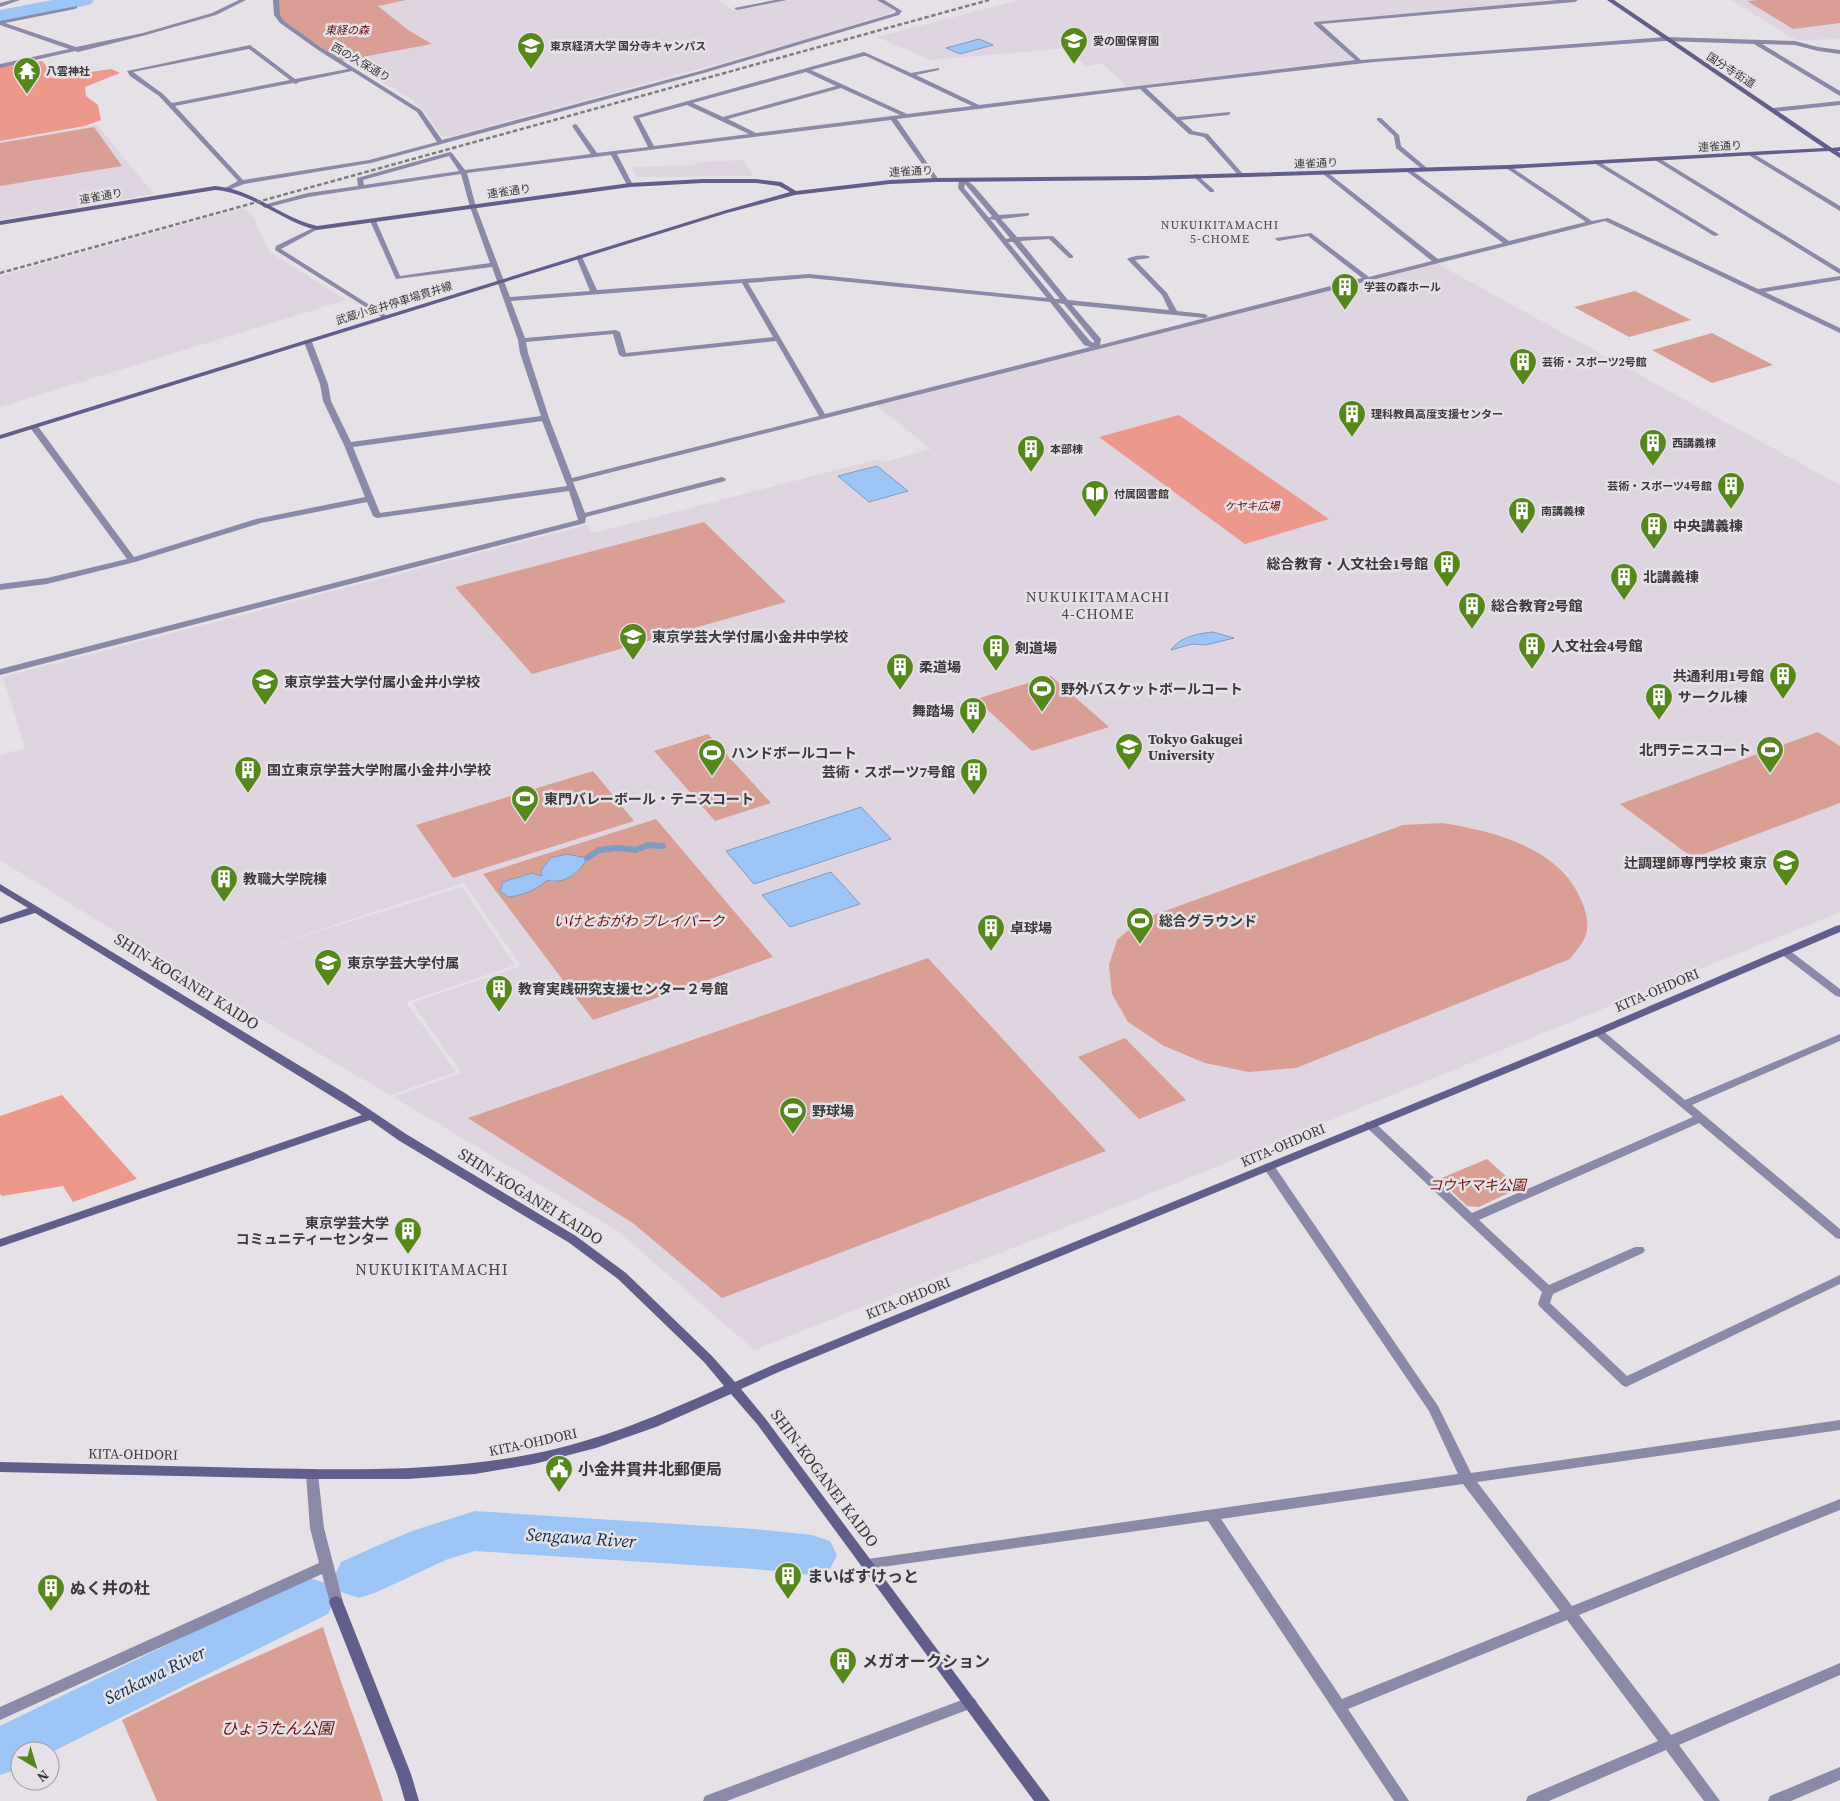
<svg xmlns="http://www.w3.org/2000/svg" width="1840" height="1801" font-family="'Source Serif 4','Noto Sans JP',serif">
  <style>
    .built { fill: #ded5e0 }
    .green { fill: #d99f95; fill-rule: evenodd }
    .forest { fill: #ec988b }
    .water { fill: #9cc5f6; stroke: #7f9bbe }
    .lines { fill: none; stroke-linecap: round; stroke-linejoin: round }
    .stream { stroke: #7f9bbe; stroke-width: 6 }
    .river { fill: #9cc5f6; fill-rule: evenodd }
    .street { fill: #8b89a8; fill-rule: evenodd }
    .secondary { fill: #625e8b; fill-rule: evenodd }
    .rail { stroke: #7e7b7e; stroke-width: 2.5; stroke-dasharray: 4.5 2.5; stroke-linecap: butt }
    .labels { text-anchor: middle; stroke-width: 5; stroke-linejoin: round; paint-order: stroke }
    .far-park-label { font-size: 11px; font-style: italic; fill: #700c06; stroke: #e5e1e6 }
    .far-poi-label { font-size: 11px; font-weight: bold; fill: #3b393b; stroke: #e5e1e6; text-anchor: start }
    .far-street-label { font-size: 11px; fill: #3b393b; stroke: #e5e1e6 }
    .far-neighbourhood-label { font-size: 12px; letter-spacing: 1px; fill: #49464a; stroke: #e5e1e6 }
    .poi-label { font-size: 14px; font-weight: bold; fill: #3b393b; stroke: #e5e1e6; text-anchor: start }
    .park-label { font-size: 14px; font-style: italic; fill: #700c06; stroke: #e5e1e6 }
    .street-label { font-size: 14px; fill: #3b393b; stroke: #e5e1e6 }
    .neighbourhood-label { font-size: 15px; letter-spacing: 1px; fill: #49464a; stroke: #e5e1e6 }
    .near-street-label { font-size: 16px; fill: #3b393b; stroke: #e5e1e6 }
    .quarter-label { font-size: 16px; letter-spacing: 1px; fill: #49464a; stroke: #e5e1e6 }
    .near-poi-label { font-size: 16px; font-weight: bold; fill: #3b393b; stroke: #e5e1e6; text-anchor: start }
    .near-park-label { font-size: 16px; font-style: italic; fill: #700c06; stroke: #e5e1e6 }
    .near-water-label { font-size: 18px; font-style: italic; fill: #0a2e54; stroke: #e5e1e6 }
  </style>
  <rect width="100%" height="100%" fill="#e5e1e6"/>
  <path class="built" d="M281,0h437l14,10 58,-10h87l17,9 -1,3 -95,30 -349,95 -7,-1 -19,-26 -10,-7 2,-2 -92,-53z
    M1020,0h533l-241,23 41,35 -4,2 -222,27 -25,-24 -16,4 -18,-19 -137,12 -54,-23z
    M1731,0h109v39l-44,1z
    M97,125l57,69 -154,26v-78z
    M744,160l9,16 -117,1 -4,-10 64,-2 2,-3z
    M243,208l9,6 18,38 76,48 -346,107v-131z
    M1435,260l8,7 397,218v427l-661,270 -425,168 -136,-119 -225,-134 69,-24 -50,-70 109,-37 -57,-83 -245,79 243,-75 53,78 -109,37 50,70 -66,23 -208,-122 -182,-113v-105l25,-7 -22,-71 584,-152 6,8 286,-74 5,3 47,-13 -58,-46z"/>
  <path class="green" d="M277,0h129l-28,6 30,24 24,14 -91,17 -62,-43z
    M1759,0h81v23l-47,6 -46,-28z
    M94,127l28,39 -122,20v-43z
    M1635,291l56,29 -62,17 -55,-30z
    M1712,333l61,32 -61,18 -60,-33z
    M704,522l82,80 -254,72 -77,-87z
    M1051,676l58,51 -77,24 -56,-52z
    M1818,732l22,14v57l-147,55 -73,-54z
    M708,734l63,69 -56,18 -61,-70z
    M593,771l41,50 -181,57 -37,-53z
    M656,819l117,138 -180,63 -110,-146zM532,873l10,3 34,-2 -23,8 -6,-2 -44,2z
    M1443,823c50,8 117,25 138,77 5,10 9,26 4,37 -3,8 -11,16 -15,22l-274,109 -47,4 -44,-9 -41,-17 -36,-24 -16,-28 -3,-29 8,-25 23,-20 263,-95z
    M928,958l178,193 -384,147 -88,-74 -166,-106z
    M1125,1038l61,62 -47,19 -61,-62z
    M1487,1159l32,29 -40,19 -12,-1 -28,-27z
    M323,1627c18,59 41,115 60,174h-226l-35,-81 73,-36z"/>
  <path class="forest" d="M42,61l8,9 1,8 60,-9 9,4 -35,14 1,9 12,9 3,15 -16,6 -85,15v-74z
    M1179,415l150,104 -84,25 -146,-107z
    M62,1095l75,84 -64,23 -10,-16 -61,10 -2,-2v-78z"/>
  <path class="water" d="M979,39l14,6 -33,9 -14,-6z
    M877,466l31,25 -39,11 -31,-26z
    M1213,632l21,6 -28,7 -14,-1 -21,6c10,-14 26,-16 42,-18z
    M861,807l30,32 -137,45 -28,-33z
    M567,854l20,4c-7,15 -23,27 -40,22 -9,10 -27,16 -39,17l-8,-6 3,-9 29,-9 10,3 -1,-5 9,-13z
    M831,872l29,32 -70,23 -28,-32z"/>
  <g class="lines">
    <path class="stream" d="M587,858l12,-8 18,-2 19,2 12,-5 15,1"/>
    <path class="river" d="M52,0h42l-3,4 -7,2 -84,16v-12z
      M475,1511l279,18 58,6 18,6 7,14 -7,14 -18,6 -58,-6 -279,-18 -27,8 -71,33 -18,6 -18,-6 -7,-15 7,-15 29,-13 42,-18z
      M310,1578l18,6 7,15 -7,15 -278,139v-2h-30v17l-20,7v-49l292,-142z"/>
    <path class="street" d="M11,0h9l-20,7v-4z
      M239,0h7l-30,15 -70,20 -68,17 -3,-1 -75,17v-4l69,-15 -69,-24v-4l77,-15v2l-2,1 -70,14 71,24 67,-14 69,-20z
      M273,0h6l1,15 4,6 38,27 99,62 21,30 258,-69 195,-58 1,-2 -19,-11h7l18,11 -3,4 -195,58 -333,90 -127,21 -15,6h-4v-2l13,-7 -79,-85 -29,-20 -3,-5 123,-26 45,34 53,-10 -30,-19 -38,-27 -6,-8zM249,49l41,31 -118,23 -9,-9 -30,-22zM352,71l65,41 20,30 -68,18 -126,20 -68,-74 118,-23 3,1 3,-2z
      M775,0h12l-50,10 -3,-2z
      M1557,0h21l-3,2 -254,22 40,36 304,-23 130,4 23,6 22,3v4l-22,-3 -23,-6 -33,-1 78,47v5l-86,-52 -89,-3 -291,21 -228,26 31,29 53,-5v2l-2,1 -47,5 12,11 15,3 35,40 1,1 -3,2 -2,-1 -35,-39 -15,-3 -49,-45 -243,30 42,61 -3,2 -2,-1 -43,-61 -274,34 16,31 -3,2 -3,-2 -16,-30 -144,18 9,34 34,90 80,-6 -14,-34 3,-2 3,2 15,33 212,-16 238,24 -89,-110 1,-9 5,-1 10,8 25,29 30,-2v2l-2,1 -26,3 16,18 36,-1 20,20v2h-4l-20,-19 -29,2 48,59 101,10 -7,-15 -35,-36c5,-3 18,-5 23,-2l-1,1 -14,2 32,33 10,18 28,3 3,2 -3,2 -133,-13 29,34 -1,6 262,-67 -54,-42 -30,5 -3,-2 1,-1 35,-5 58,44 63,-16 -109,-87v-2h4l111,87 65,-16 -97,-72v-2h4l99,72 77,-19 -80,-54v-2l2,-1 84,56 16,-3 150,71 82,-13v4l-75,12 75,36v5l-235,-112 -1032,261 12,31 137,-36 4,2 -1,2 -139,36 -1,6 -585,152v-6l578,-149 -9,-29 -192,27 -4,-2 -6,-14 -106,21 -126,39 -88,22 -47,6v-6l47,-6 80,-19 -96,-130v-4h6l97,132 122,-38 109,-22 -21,-52 -21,-44 -3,-17 -16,-42 1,-2 7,2 16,42 3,17 20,41 190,-26 -21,-63 -2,-13 -26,-73 -96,12 -26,-58 3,-2 3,2 24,55 90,-13 -20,-56 -9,-33 -153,23 -43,11 -3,-2 1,-1 45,-12 50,-7 -1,-8 93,-26 2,1 13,17 126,-16 -19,-28 3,-2 2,1 20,28 51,-6 -15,-30 1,-1 230,-64 47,21 28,-5v2l-23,5 63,30 376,-45 -41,-36v-2zM864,56h2l106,50 -65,8 -96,-44zM806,72l30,14 -113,31 -30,-14zM841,88l59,27 -144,18 -28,-14zM687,105l62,29 -95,12 -15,-28zM449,156l10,15 -95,14 -1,-5zM965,184l27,32 -3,2 -25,-30zM990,219l5,1 15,18 -4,1zM1008,242h5l47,57h-5zM809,278l241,24 34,43 6,2 -265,67 -77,-131zM742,283l31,54 -147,16 -6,-21 -4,-2 -91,8 -14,-37zM1058,303l6,1 30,37v2l-4,-2zM613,334l6,21 4,2 153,-16 43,75 -247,62 -23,-60 -21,-65 -2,-11zM542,421l25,65 -187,27 -27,-66z
      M1840,101v4l-66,7 -3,-2 3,-2z
      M1377,118h4l18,17 2,11 26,22v2h-4l-27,-22 -2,-12 -17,-16z
      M1750,154h4l86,52v5l-90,-55z
      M1657,157l183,112v5l-185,-114 -1,-1z
      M1596,160l122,74 1,1 -5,1 -120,-73v-2z
      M1196,174l18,16v2h-4l-16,-15 -1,-1z
      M315,227l5,1 -39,21 106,67v2h-4l-108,-68 1,-4z
      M1785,949l4,1 51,39v8l-4,-1 -55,-42 -1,-2z
      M1598,1029l4,1 83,70 155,-66v7l-148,64 148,124v10l-4,-1 -137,-115 -220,97 70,65 86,-38h8l2,3 -2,3 -90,41 -3,9 77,73 213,-101v9l-214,103 -4,-2 -82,-78 -2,-3 4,-12 -178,-167 2,-3h8l98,91 221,-96 -99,-83 -1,-2z
      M1269,1163l4,1 165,242 33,67 369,-53v10l-363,52 95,124 268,-107v11l-261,105 92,120 169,-72v12l-161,70 41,56h-16l-38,-51 -117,51h-23l2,-5 130,-55 -91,-121 -219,89 61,92h-15l-186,-280 -340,48 -5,-1 -2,-4 2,-4 5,-1 590,-85 -29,-63 -164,-241 -2,-3 2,-3zM1463,1484l97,127 -218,88 -121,-180z
      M312,1469l5,1 1,4 6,54 19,74 -2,4 -5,2 -5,-2 -9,-32 -322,146v-13l319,-144 -9,-35 -4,-54 1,-4z
      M970,1697l5,2 2,4 -2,4 -248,94h-24l2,-5z
      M1840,1767v13l-49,21h-23l2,-5z"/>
    <path class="secondary" d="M1607,0h7l218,148 8,-1v4h-3l3,2v5l-11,-7 -321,18 -362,11 -210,2 -46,2 -95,11 -68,18 -727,226v-4l723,-224 67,-19 -11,-6 -23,-3h-53l-73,4 -313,43c-36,-9 -64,-37 -102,-40l-215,35v-4l215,-35c41,4 64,31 102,40l313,-43 73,-4h53l25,3 15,9 94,-11 46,-2 210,-2 362,-11 316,-17z
      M0,884l348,211 58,39 170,102 50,37 86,83 23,26 38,-17 821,-335 242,-104 4,-1v7l-238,102 -821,337 -40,18 24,29 285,383h-16l-277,-377 -26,-30 -75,33 -60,21 -62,16 -59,10 -67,5h-96l-312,-7v-10c84,2 169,4 253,6 94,2 187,4 279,-14 68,-13 130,-40 192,-68l-20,-24 -86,-83 -50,-37 -170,-102 -28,-20 -370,127v-8l362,-124 -327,-202 -35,11v-6l28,-10 -28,-17z
      M336,1596l5,2 2,4 68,172 8,27h-14l-8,-27 -68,-172 2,-4z"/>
    <path class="rail" d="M0,273l989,-273"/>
  </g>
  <defs>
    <symbol id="school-pin" viewBox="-11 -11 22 30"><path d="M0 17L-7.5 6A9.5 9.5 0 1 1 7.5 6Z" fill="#56871a" stroke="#e5e1e6"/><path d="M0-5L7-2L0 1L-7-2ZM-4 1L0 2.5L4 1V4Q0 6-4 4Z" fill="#fff"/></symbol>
    <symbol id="university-pin" viewBox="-11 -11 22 30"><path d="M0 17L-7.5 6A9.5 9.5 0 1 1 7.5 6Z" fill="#56871a" stroke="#e5e1e6"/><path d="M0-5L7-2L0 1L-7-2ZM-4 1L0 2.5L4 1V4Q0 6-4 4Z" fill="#fff"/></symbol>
    <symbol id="temple-pin" viewBox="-11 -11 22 30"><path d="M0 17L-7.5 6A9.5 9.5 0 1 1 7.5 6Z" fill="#56871a" stroke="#e5e1e6"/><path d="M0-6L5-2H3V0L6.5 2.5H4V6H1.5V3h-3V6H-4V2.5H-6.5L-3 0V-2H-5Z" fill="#fff"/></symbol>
    <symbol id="building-pin" viewBox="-11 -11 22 30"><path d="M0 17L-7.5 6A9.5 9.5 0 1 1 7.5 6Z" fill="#56871a" stroke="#e5e1e6"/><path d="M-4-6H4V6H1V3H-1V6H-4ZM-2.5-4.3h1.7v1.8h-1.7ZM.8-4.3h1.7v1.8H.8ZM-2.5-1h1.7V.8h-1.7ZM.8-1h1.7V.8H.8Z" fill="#fff"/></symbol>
    <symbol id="library-pin" viewBox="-11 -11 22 30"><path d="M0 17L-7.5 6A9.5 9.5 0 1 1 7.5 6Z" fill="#56871a" stroke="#e5e1e6"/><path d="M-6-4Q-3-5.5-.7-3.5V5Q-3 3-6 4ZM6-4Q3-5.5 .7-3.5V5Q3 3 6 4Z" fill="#fff"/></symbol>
    <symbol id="stadium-pin" viewBox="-11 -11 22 30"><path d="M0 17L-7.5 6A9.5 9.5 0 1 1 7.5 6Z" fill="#56871a" stroke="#e5e1e6"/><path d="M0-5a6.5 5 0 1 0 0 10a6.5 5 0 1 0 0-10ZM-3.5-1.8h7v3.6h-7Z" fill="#fff"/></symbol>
    <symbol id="civic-pin" viewBox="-11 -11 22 30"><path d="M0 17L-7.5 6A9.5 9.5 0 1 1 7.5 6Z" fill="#56871a" stroke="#e5e1e6"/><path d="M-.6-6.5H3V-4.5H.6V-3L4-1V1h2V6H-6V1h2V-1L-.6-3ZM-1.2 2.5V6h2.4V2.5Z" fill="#fff"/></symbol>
  </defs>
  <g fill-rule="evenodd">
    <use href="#school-pin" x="1058" y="25" width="32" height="43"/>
    <use href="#university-pin" x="515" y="30" width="32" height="43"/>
    <use href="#temple-pin" x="11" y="55" width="32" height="43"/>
    <use href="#building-pin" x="1329" y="271" width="32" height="43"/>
    <use href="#building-pin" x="1507" y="346" width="32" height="43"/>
    <use href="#building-pin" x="1336" y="398" width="32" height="43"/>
    <use href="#building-pin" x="1637" y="427" width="32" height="43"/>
    <use href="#building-pin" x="1015" y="433" width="32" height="43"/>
    <use href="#building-pin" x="1715" y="470" width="32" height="43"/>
    <use href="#library-pin" x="1079" y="478" width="32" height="43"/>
    <use href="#building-pin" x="1506" y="495" width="32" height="43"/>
    <use href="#building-pin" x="1638" y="510" width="32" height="43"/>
    <use href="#building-pin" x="1431" y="548" width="32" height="43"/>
    <use href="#building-pin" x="1608" y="561" width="32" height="43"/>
    <use href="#building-pin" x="1456" y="590" width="32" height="43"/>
    <use href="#school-pin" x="617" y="621" width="32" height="43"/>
    <use href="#building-pin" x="1516" y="630" width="32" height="43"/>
    <use href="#building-pin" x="980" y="632" width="32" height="43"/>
    <use href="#building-pin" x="884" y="651" width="32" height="43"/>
    <use href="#building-pin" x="1767" y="660" width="32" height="43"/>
    <use href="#school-pin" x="249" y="666" width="32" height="43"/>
    <use href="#stadium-pin" x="1026" y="673" width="32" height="43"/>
    <use href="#building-pin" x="1643" y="681" width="32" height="43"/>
    <use href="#building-pin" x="957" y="695" width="32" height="43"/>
    <use href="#university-pin" x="1113" y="731" width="32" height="43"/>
    <use href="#stadium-pin" x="1754" y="734" width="32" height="43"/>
    <use href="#stadium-pin" x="696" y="737" width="32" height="43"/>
    <use href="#building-pin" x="232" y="754" width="32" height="43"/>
    <use href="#building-pin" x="958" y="756" width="32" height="43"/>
    <use href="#stadium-pin" x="509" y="783" width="32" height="43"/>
    <use href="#school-pin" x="1770" y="847" width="32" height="43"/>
    <use href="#building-pin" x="208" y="863" width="32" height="43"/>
    <use href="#stadium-pin" x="1124" y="905" width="32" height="43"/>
    <use href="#building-pin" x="975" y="912" width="32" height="43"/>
    <use href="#school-pin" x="312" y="947" width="32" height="43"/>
    <use href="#building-pin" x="483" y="973" width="32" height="43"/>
    <use href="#stadium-pin" x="777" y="1095" width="32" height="43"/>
    <use href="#building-pin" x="392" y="1215" width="32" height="43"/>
    <use href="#civic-pin" x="543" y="1453" width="32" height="43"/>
    <use href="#building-pin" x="772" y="1560" width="32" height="43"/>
    <use href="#building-pin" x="35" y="1572" width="32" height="43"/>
    <use href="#building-pin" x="827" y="1645" width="32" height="43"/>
  </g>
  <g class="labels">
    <g class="far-park-label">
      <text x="347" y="34">東経の森</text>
      <text x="1252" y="510">ケヤキ広場</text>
    </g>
    <g class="far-poi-label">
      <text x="1093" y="45">愛の園保育園</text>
      <text x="550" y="50">東京経済大学 国分寺キャンパス</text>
      <text x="46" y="75">八雲神社</text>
      <text x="1364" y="291">学芸の森ホール</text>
      <text x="1542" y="366">芸術・スポーツ2号館</text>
      <text x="1371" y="418">理科教員高度支援センター</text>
      <text x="1672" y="447">西講義棟</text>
      <text x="1050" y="453">本部棟</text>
      <text x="1712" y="490" text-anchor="end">芸術・スポーツ4号館</text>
      <text x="1114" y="498">付属図書館</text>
      <text x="1541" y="515">南講義棟</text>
    </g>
    <g class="far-street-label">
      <text transform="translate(361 62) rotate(30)" y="4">西の久保通り</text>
      <text transform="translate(1731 70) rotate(33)" y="4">国分寺街道</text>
      <text transform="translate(1720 146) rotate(-3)" y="4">連雀通り</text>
      <text transform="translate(1316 163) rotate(-2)" y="4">連雀通り</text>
      <text transform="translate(911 171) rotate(-3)" y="4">連雀通り</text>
      <text transform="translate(509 191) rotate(-8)" y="4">連雀通り</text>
      <text transform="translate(101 196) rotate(-10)" y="4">連雀通り</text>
      <text transform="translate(394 303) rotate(-17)" y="4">武蔵小金井停車場貫井線</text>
    </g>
    <g class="far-neighbourhood-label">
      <text x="1220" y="229">NUKUIKITAMACHI<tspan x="1220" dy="14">5-CHOME</tspan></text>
    </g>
    <g class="poi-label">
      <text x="1673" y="531">中央講義棟</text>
      <text x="1428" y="569" text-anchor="end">総合教育・人文社会1号館</text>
      <text x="1643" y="582">北講義棟</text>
      <text x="1491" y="611">総合教育2号館</text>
      <text x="652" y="642">東京学芸大学付属小金井中学校</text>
      <text x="1551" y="651">人文社会4号館</text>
      <text x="1015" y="653">剣道場</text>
      <text x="919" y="672">柔道場</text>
      <text x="1764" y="681" text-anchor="end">共通利用1号館</text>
      <text x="284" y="687">東京学芸大学付属小金井小学校</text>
      <text x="1061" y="694">野外バスケットボールコート</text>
      <text x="1678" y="702">サークル棟</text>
      <text x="954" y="716" text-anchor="end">舞踏場</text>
      <text x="1148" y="744">Tokyo Gakugei<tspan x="1148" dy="16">University</tspan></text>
      <text x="1751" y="755" text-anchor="end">北門テニスコート</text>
      <text x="731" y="758">ハンドボールコート</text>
      <text x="267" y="775">国立東京学芸大学附属小金井小学校</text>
      <text x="955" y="777" text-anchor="end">芸術・スポーツ7号館</text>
      <text x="544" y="804">東門バレーボール・テニスコート</text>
      <text x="1767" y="868" text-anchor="end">辻調理師専門学校 東京</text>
      <text x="243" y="884">教職大学院棟</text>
      <text x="1159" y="926">総合グラウンド</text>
      <text x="1010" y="933">卓球場</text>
      <text x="347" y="968">東京学芸大学付属</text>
      <text x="518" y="994">教育実践研究支援センター２号館</text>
      <text x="812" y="1116">野球場</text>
      <text x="389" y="1228" text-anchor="end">東京学芸大学<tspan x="389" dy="16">コミュニティーセンター</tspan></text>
    </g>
    <g class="park-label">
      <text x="639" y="926">いけとおがわ プレイパーク</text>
      <text x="1477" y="1190">コウヤマキ公園</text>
    </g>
    <g class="street-label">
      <text transform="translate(1657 990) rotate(-23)" y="5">KITA-OHDORI</text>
      <text transform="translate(1283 1145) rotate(-23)" y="5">KITA-OHDORI</text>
      <text transform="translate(908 1298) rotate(-22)" y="5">KITA-OHDORI</text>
      <text transform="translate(533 1442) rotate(-12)" y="5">KITA-OHDORI</text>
      <text transform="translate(133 1454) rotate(1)" y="5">KITA-OHDORI</text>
    </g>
    <g class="neighbourhood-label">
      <text x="1098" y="602">NUKUIKITAMACHI<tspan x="1098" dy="17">4-CHOME</tspan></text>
    </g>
    <g class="near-street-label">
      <text transform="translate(187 981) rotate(32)" y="6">SHIN-KOGANEI KAIDO</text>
      <text transform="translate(531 1196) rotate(32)" y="6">SHIN-KOGANEI KAIDO</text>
      <text transform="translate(825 1478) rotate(53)" y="6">SHIN-KOGANEI KAIDO</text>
    </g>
    <g class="quarter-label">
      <text x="432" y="1275">NUKUIKITAMACHI</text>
    </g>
    <g class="near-poi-label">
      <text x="578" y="1475">小金井貫井北郵便局</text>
      <text x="807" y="1582">まいばすけっと</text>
      <text x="70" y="1594">ぬく井の杜</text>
      <text x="862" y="1667">メガオークション</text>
    </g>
    <g class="near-park-label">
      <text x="277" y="1734">ひょうたん公園</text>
    </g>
    <g class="near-water-label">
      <text transform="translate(581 1538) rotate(4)" y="6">Sengawa River</text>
      <text transform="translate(155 1675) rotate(-26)" y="6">Senkawa River</text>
    </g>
  </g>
  <g transform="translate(35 1766) rotate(142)"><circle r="24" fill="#e5e1e6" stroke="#a19ea2"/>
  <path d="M0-4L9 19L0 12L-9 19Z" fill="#56871a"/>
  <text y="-8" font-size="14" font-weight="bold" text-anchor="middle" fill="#3b393b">N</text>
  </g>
</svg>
